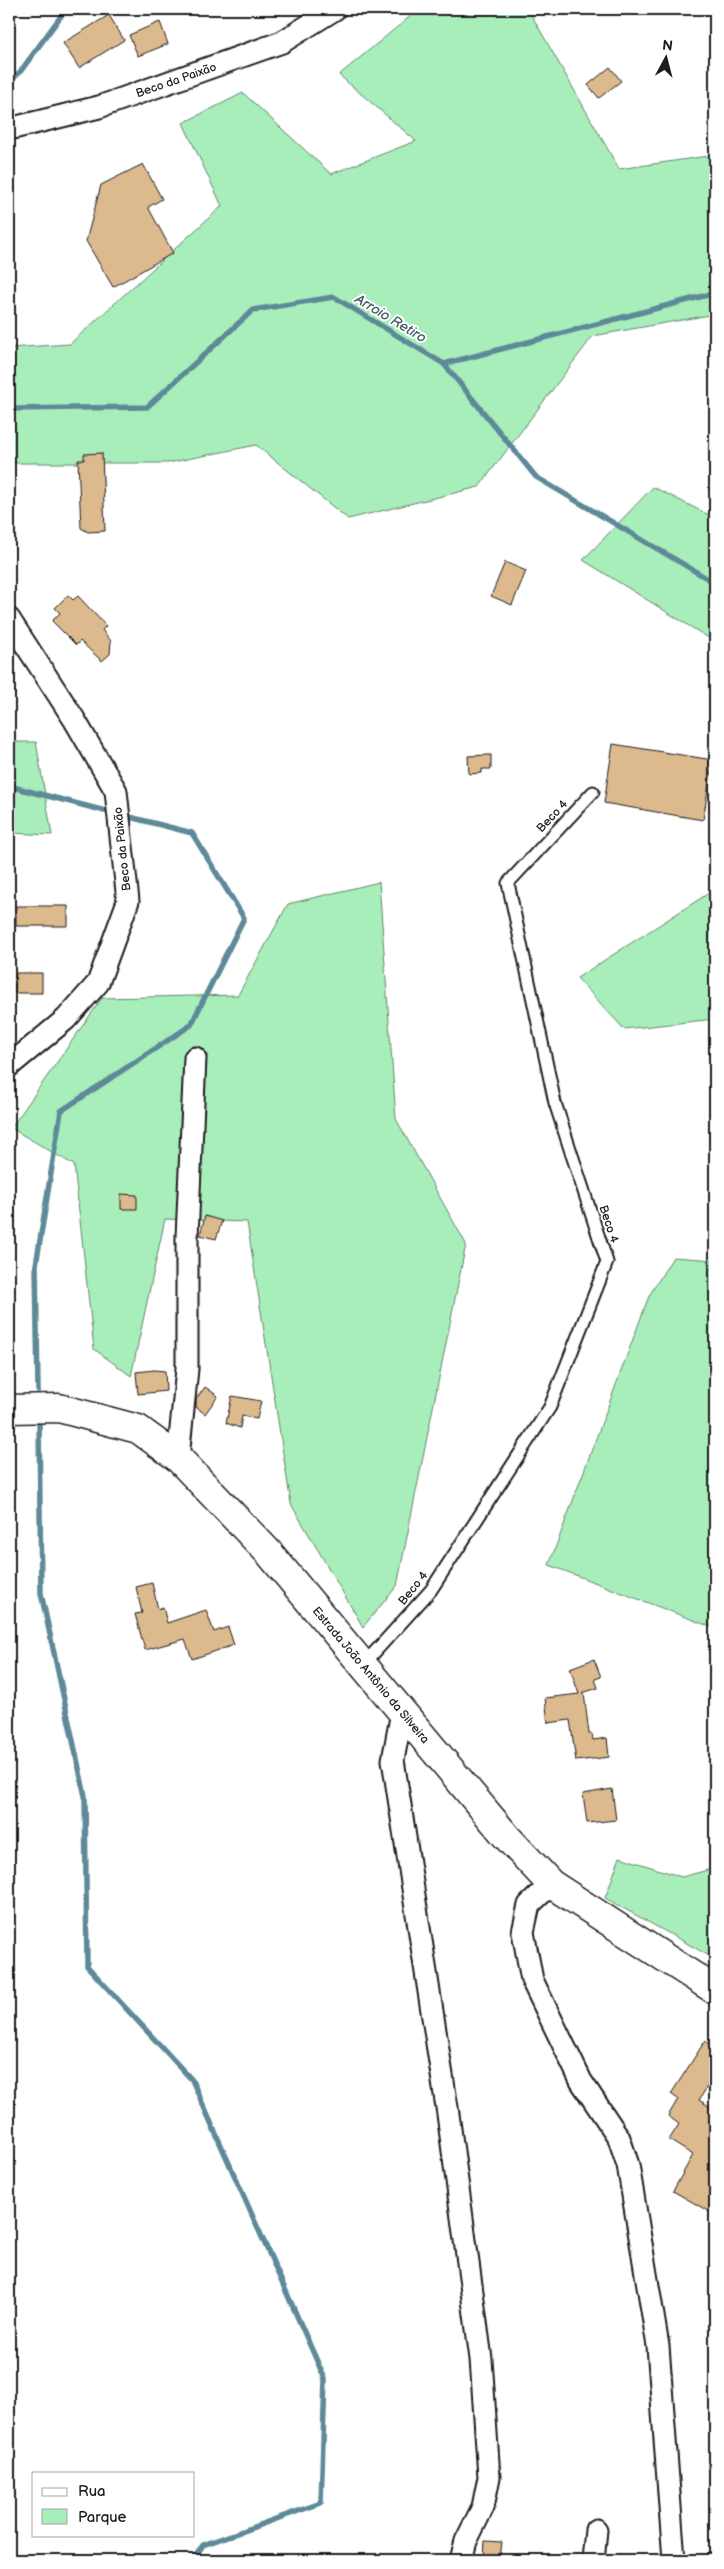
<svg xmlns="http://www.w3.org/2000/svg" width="724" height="2569" font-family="'Balsamiq Sans',sans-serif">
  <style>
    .green { fill: #a8eeba; stroke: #62856b }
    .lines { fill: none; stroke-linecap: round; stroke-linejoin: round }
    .stream { stroke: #5d8998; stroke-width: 5.5 }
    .building { fill: #ddb98e; stroke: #1c1c1c }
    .lane-casing { stroke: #1c1c1c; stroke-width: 15 }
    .street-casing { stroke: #1c1c1c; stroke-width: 25 }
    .secondary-casing { stroke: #1c1c1c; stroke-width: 31 }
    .lane { stroke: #fff; stroke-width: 11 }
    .street { stroke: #fff; stroke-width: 21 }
    .secondary { stroke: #fff; stroke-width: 28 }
    .labels { text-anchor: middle; stroke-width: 4; stroke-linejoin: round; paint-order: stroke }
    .street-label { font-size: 12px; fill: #1c1c1c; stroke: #fff }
    .water-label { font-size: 14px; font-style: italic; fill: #425b64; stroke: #fff }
  </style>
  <rect width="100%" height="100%" fill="#fff"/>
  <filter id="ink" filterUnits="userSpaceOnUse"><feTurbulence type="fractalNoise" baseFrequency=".02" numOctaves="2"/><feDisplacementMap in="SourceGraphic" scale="10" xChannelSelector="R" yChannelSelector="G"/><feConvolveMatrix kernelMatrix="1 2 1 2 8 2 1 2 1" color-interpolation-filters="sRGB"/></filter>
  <g filter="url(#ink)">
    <path class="green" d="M419,9h109l91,160 96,-14v159l-122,22 -114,151 -131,32 -92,-74 -88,18h-159v-115l61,-4 152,-138 -39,-83 60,-30 88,81 85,-33 -77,-66z
      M653,487l62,31v124l-132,-82z
      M9,742h27l16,93 -43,-2z
      M379,882l17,237 70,125 -69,342 -34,41 -72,-123 -44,-282 -82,-3 -34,157 -37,-27 -20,-184 -63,-37 91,-130 136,-3 50,-91z
      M715,889v130l-91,10 -47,-51z
      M673,1257l42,3v379l-1,-11 -165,-63 100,-269z
      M620,1857l62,20 33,-9v91l-110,-61z"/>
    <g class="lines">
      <path class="stream" d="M9,82l11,-10 46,-63
        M444,364l271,-71
        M9,409l138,-2 106,-97 81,-13 110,67 92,113 179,106
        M9,786l104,27
        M38,1390l-2,-125 25,-154 130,-86 53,-107 -52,-85 -70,-18
        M39,1422l2,171 44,203 2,170 105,114 133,299 -4,124 -118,42 -10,15"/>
    </g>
    <path class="building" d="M109,15l15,25 -45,28 -16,-25z
      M160,22l8,22 -30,12 -9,-21z
      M610,67l11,14 -22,17 -11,-13z
      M143,164l19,35 -14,8 25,46 -60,34 -27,-46 15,-56z
      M102,453l3,78 -17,1 -7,-4 -3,-68h6v-6z
      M505,562l21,9 -14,34 -21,-9z
      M68,595l5,5 5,-4 28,30 -4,4 9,11 -1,13 -8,7 -22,-20 -4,4 -24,-24 8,-8 -5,-5z
      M613,744l100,16 -10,60 -99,-17z
      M489,755h2v14h-9v4l-13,1 -1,-18z
      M16,906h52v20h-52z
      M16,973h26v20h-27z
      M121,1194l16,1v14h-16z
      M205,1216l17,5 -6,18 -16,-4z
      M154,1370l11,1 1,20 -28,3 -2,-22z
      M205,1387l13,9 -13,18 -9,-7v-8z
      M232,1396l29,5 -4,18 -15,-3 -2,12 -14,-5z
      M152,1583l6,26 5,-2 4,16 39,-13 8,22 14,-5 6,18 -42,14 -7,-20 -40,11 -10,-36 7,-1 -6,-26z
      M594,1659l7,18 -6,2 3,9 -16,5h2l5,41h3l1,6 14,-2 2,19 -33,4 -6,-41 -22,3 -3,-25 34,-4 -9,-26z
      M612,1789l4,31 -29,3 -4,-29z
      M705,2041l10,7v26l-16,26 16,10v105l-42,-24 20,-36 -24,-15 10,-16 -11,-8 10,-17 -7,-5z
      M485,2541l17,1 -2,16 -16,-1z"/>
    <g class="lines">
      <defs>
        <path id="lane" d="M363,1665l68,-75 119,-183 57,-145 -52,-159 -47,-220 85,-91"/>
        <path id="street" d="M9,129l90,-22 183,-65 53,-33
          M9,619l65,100 42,72 12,110 -30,82 -32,36 -57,47
          M178,1458l9,-89v-132l8,-179
          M402,1712l-9,48 55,354 33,245 8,118 -6,30 -17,34 -5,19
          M551,1884l-22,21 -6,27 9,48 49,101 38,57 9,27 30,181 16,214
          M593,2560l3,-30"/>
        <path id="secondary" d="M9,1409l50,-1 79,21 40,29 92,96 236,282 45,48 164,106"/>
      </defs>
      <use href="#lane" class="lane-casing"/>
      <use href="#street" class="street-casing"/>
      <use href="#secondary" class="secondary-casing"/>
      <use href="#lane" class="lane"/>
      <use href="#street" class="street"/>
      <use href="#secondary" class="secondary"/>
    </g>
  </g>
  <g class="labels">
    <g class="street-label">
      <text transform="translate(176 80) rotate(-19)" y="4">Beco da Paixão</text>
      <text transform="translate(552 816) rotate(-47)" y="4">Beco 4</text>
      <text transform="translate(122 849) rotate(-96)" y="4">Beco da Paixão</text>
      <text transform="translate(609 1224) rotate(72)" y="4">Beco 4</text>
      <text transform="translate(413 1588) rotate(-51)" y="4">Beco 4</text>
      <text transform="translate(371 1675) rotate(50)" y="4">Estrada João Antônio da Silveira</text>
    </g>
    <g class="water-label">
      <text transform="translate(391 318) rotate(31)" y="5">Arroio Retiro</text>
    </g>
  </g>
  <rect width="724" height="2569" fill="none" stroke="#fff" stroke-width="30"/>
  <rect x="15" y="15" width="694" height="2539" fill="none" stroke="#1c1c1c" stroke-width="2" filter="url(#ink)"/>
  <rect x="32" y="2472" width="162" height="65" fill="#ffffff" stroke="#a4a4a4"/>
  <rect x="42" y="2488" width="25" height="8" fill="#ffffff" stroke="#a4a4a4"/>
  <text x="78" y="2496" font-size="15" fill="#1c1c1c">Rua</text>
  <rect x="42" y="2509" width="25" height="15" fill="#a8eeba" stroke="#a4a4a4"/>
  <text x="78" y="2522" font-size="15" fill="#1c1c1c">Parque</text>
  <g transform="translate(666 58) rotate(7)" stroke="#ffffff" stroke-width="4" paint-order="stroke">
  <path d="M0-4L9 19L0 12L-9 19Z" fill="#1c1c1c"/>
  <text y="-8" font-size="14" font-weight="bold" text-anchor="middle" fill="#1c1c1c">N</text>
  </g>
</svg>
